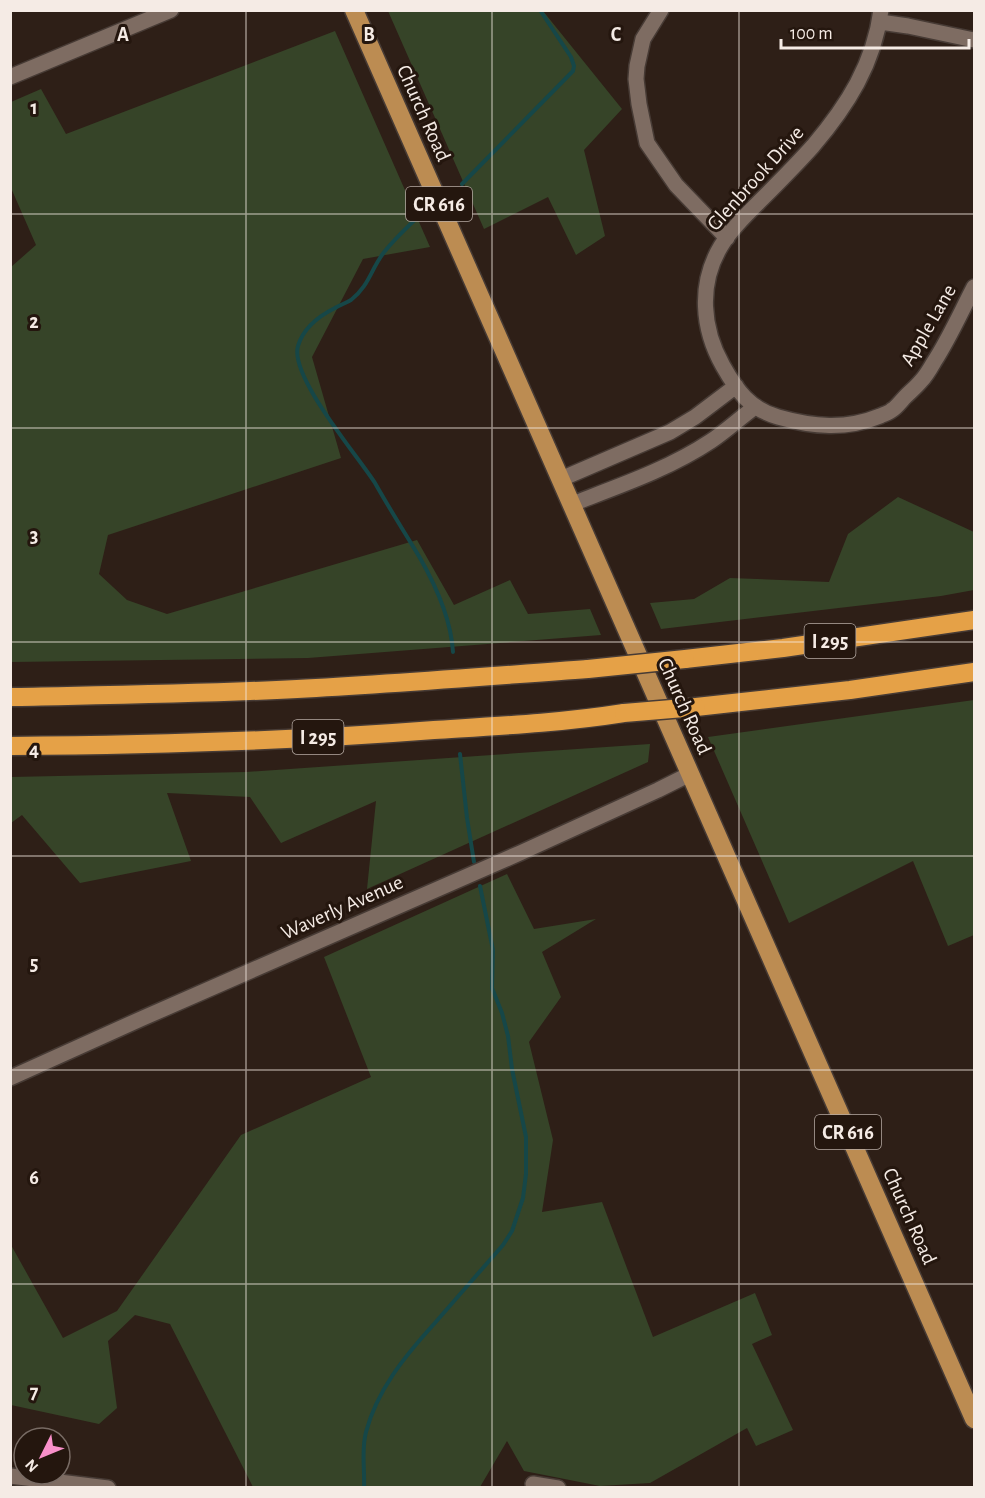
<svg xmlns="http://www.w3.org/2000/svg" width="985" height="1498" font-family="'Alegreya Sans',sans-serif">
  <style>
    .green { fill: #364428 }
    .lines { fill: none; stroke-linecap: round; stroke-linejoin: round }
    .stream { stroke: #164748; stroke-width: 4 }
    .minor-casing { stroke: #473b35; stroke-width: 18 }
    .major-casing { stroke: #473b35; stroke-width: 21 }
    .highway-casing { stroke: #473b35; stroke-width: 21 }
    .minor { stroke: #7e6c62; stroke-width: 15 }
    .major { stroke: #bc8c52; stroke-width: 18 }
    .highway { stroke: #e5a147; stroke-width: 18 }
    .highway-bridge-casing { stroke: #473b35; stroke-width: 21; stroke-linecap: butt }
    .highway-bridge { stroke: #e5a147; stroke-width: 18 }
    .grid { fill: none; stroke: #f5ebe5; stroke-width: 1.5; stroke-opacity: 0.55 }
    .labels { text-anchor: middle; stroke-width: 6; stroke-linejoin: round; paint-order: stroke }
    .shield { fill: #24160e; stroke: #b6aba4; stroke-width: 1.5 }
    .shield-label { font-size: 20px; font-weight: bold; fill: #f5ebe5 }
    .street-label { font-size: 21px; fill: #f5ebe5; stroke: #24160e }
    .grid-label { font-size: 20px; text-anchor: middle; font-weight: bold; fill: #f5ebe5; stroke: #24160e; stroke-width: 6; stroke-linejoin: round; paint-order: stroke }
  </style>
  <rect width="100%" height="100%" fill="#2e1f17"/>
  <path class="green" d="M388,11h155l79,98 -38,41 21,86 -29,19 -28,-58 -64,32z
    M335,31l95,216 -67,12 -51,98 29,101 -233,77 -9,39 28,26 40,14 250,-74 37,65 56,-25 18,34 62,-5 11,26 -293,23 -297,4v-395l25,-22 -25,-57v-86l30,-13 25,45z
    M898,497l76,35v58l-33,6 -280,33 -11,-26 44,-4 36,-21 99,4 19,-48z
    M974,700v235l-26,11 -35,-85 -124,62 -81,-186z
    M650,744l-2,18 -281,127 9,-88 -95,42 -31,-46 -83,-4 24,68 -111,22 -58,-68 -11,8v-46l235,-5z
    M507,874l27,55 62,-10 -54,33 19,45 -32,45 24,98 -11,72 60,-10 51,135 102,-44 17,42 -20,9 41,86 -37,16 -9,-18 -97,55 -50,3 -76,-15 -17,-30 -27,46h-227l-83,-163 -35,-9 -27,26 9,67 -18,16 -88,-19v-160l52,93 54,-27 124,-176 130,-58 -47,-120z"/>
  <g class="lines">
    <path class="stream" d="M462,184l111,-113 1,-5 -3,-9 -31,-47
      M426,209c-14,14 -29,27 -41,42 -14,17 -15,34 -34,49 -5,3 -11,5 -16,8 -16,8 -32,21 -37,38 -9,30 60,110 77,137 14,25 30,50 45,75 16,28 31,60 33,94
      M460,754l7,64 7,44
      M364,1488c1,-19 -3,-38 2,-56 11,-42 39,-76 68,-108 23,-26 46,-53 69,-79l9,-14 11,-33 3,-24v-37l-14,-68 -4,-33 -6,-23 -10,-25 1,-38 -13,-64"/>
    <defs>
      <path id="minor" d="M661,10l-18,29 -6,27 -1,13 3,25 8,39 29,42 51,53
        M881,10c-7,54 -34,96 -68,136 -16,18 -33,35 -50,52 -15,15 -31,30 -42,48 -23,38 -19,83 2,120 14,25 27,43 55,51 35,10 68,13 102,-1 4,-2 9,-3 12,-6 5,-3 9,-9 13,-13 5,-5 11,-10 16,-16 5,-5 9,-12 13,-19 15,-23 27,-50 40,-75
        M880,22l28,4 66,14
        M10,77l161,-67
        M561,479l109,-47 25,-15 41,-31
        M572,504c47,-18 97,-35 139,-63 15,-10 29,-23 44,-34
        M10,1078l133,-60 377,-165 138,-63 32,-16
        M10,1476l98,12
        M533,1484l25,4"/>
      <path id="major" d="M354,10l620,1409"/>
      <path id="highway" d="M685,659l98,-11 191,-28
        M10,697c96,-2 192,-3 287,-8 97,-5 194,-13 291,-20
        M696,707l154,-17 124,-18
        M10,746c142,-1 283,-5 424,-16 63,-4 127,-7 190,-17"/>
    </defs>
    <use href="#minor" class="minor-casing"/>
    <use href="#major" class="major-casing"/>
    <use href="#highway" class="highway-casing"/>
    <use href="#minor" class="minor"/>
    <use href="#major" class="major"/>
    <use href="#highway" class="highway"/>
    <defs>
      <path id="highway-bridge" d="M588,669l97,-10
        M624,713l72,-6"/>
    </defs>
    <use href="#highway-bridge" class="highway-bridge-casing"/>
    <use href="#highway-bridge" class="highway-bridge"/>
  </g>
  <path class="grid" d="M246,10v1478M492,10v1478M739,10v1478M10,214h964M10,428h964M10,642h964M10,856h964M10,1070h964M10,1284h964"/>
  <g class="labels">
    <g class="shield">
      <rect x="406" y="187" width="66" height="34" rx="4.5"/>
      <rect x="804.5" y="624" width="51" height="34" rx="4.5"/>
      <rect x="292.5" y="720" width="51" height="34" rx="4.5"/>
      <rect x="815" y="1115" width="66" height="34" rx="4.5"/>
    </g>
    <g class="shield-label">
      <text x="439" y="211">CR 616</text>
      <text x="830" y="648">I 295</text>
      <text x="318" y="744">I 295</text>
      <text x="848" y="1139">CR 616</text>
    </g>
    <g class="street-label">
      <text transform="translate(424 113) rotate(66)" y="7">Church Road</text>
      <text transform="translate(755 178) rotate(-48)" y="7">Glenbrook Drive</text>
      <text transform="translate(928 325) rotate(-60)" y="7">Apple Lane</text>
      <text transform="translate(685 706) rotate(66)" y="7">Church Road</text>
      <text transform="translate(342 907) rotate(-24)" y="7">Waverly Avenue</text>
      <text transform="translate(910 1216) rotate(66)" y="7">Church Road</text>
    </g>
  </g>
  <g class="grid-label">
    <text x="123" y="41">A</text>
    <text x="369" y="41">B</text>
    <text x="616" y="41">C</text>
    <text x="34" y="114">1</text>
    <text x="34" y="328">2</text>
    <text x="34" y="542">3</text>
    <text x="34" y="756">4</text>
    <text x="34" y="970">5</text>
    <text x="34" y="1184">6</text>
    <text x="34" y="1398">7</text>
  </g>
  <rect width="985" height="1498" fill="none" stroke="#f5ebe5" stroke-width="24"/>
  <g transform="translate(42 1456) rotate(227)"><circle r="28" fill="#24160e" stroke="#786b64" stroke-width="1.5"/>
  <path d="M0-4.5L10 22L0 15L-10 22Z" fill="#f990ca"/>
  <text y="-9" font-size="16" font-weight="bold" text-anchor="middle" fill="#f5ebe5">N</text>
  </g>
  <path d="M781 39v9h188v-9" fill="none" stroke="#f5ebe5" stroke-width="3"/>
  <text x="790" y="39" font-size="18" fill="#f5ebe5" stroke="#24160e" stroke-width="4.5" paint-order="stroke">100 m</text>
</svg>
